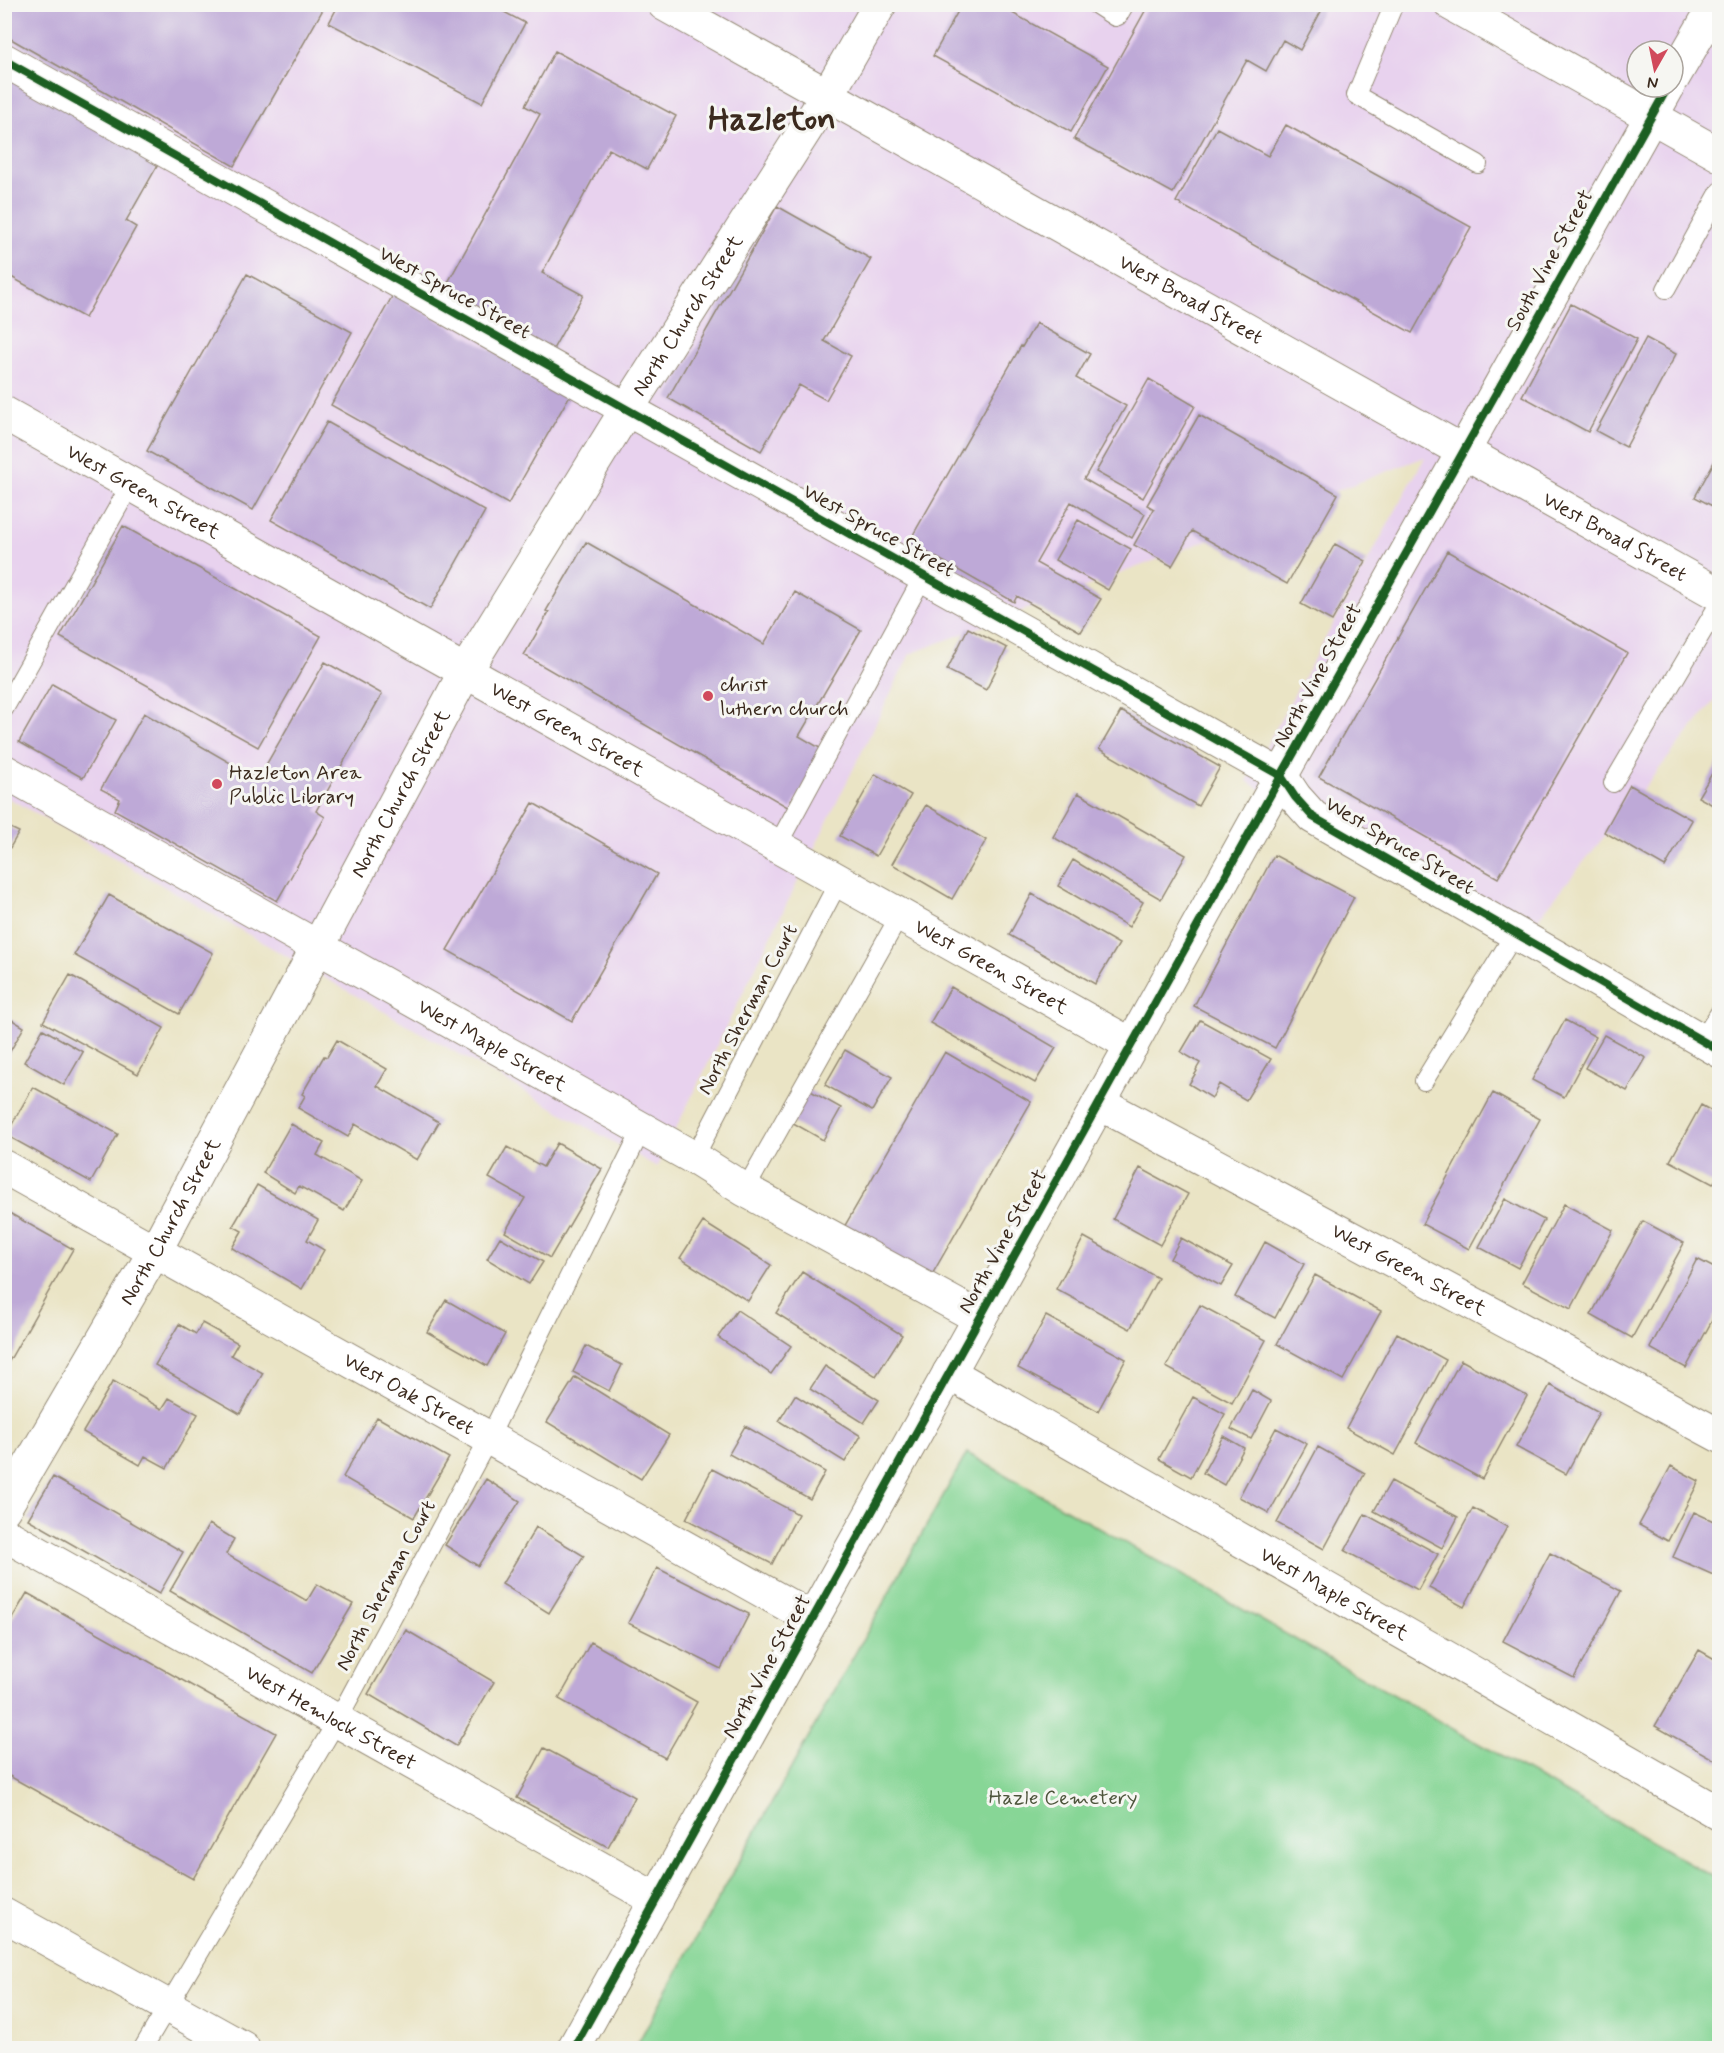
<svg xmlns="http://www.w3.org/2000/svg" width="1724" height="2053" font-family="Mynerve,sans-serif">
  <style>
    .built { fill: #e8d2ee; fill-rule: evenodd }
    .green { fill: #87d696; stroke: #61805a; stroke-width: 1.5 }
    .building { fill: #bea9d7 }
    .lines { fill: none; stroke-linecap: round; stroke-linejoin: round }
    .service-casing { stroke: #928772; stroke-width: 20 }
    .minor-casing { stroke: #928772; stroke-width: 35 }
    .primary-casing { stroke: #928772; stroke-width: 35 }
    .trunk-casing { stroke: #928772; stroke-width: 35 }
    .service { stroke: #fff; stroke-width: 18 }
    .minor { stroke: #fff; stroke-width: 33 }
    .primary { stroke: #fff; stroke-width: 33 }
    .trunk { stroke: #fff; stroke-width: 33 }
    .cycleway-casing { stroke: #f6f6f2; stroke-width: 11 }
    .cycleway { stroke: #1b5e20; stroke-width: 8 }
    .poi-dot { fill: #d1495b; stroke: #f6f6f2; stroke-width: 2 }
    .labels { text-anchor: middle; stroke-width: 6; stroke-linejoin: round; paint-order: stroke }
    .street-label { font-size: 21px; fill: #3b2a1e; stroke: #f6f6f2 }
    .poi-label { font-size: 21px; fill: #3b2a1e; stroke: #f6f6f2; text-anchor: start }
    .park-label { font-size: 21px; fill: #4e553c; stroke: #f6f6f2 }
    .town-label { font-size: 33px; font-weight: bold; fill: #3b2a1e; stroke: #f6f6f2 }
  </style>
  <rect width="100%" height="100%" fill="#f6f6f2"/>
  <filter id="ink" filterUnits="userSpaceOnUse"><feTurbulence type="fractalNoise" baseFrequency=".0167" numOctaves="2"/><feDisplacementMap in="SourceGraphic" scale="12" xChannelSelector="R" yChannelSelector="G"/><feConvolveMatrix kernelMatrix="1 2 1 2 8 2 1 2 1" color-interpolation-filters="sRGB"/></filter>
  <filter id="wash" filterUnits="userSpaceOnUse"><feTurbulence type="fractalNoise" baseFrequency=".008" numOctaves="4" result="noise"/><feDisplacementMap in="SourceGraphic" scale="24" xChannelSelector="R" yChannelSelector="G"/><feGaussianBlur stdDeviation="1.35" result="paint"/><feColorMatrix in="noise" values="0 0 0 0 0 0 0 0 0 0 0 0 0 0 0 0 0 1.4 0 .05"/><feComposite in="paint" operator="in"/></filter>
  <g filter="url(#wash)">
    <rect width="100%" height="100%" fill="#eae4c5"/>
    <path class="built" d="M5,5h1714v690l-201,248 -271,-162 178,-324 -515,197 -253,513 -652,-371zM1637,51h36v36h-36z"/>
    <path class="green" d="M967,1453l752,427v168h-1084z"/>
    <g id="blocks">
      <path class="building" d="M4,4h322l-92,162 -230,-131z
        M339,4h150l36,19 -43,80 -153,-80z
        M962,4h34l112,62 -37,66 -138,-76z
        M1149,4h176l-25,46 -17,-10 -17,31 -19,-11 -74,133 -99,-54z
        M555,51l121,65 -29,53 -38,-20 -67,124 41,22 -31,56 -107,-63 95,-174 -15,-8z
        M4,74l156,87 -34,60 10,6 -51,91 -81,-45z
        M1286,125l185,102 -59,106 -236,-131 41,-74 51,28z
        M777,206l94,53 -47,82 27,15 -25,44 -27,-15 -38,66 -93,-53z
        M247,274l105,58 -99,178 -106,-59z
        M393,295l177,100 -62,109 -177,-99z
        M1571,304l66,35 -49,93 -66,-36z
        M1036,323l54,31 -14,24 50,28 -42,73 61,35 -13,24 -61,-36 -35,61 65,36 -20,33 -64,-36 -3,6 -105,-60 112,-196 1,1z
        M1646,338l30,16 -50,93 -30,-16z
        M1149,379l46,27 -52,92 -47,-26z
        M1199,415l139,79 -51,90 -95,-53 -20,35 -38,-21 20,-36 -7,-4z
        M327,422l158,89 -55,98 -159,-89z
        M1720,451v59l-25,-13z
        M1078,520l53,29 -23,41 -53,-30z
        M123,526l198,110 -63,111 -198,-110z
        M586,542l178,102 31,-52 66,38 -62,106 26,15 -34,58 -267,-154 25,-43 -3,-1z
        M1335,544l31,17 -34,60 -31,-17z
        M1447,551l180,102 -129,225 -179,-101z
        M968,628l39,20 -21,42 -39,-20z
        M325,662l57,32 -66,117 9,6 -48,84 -162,-91 5,-11 -19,-10 43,-76 114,66z
        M52,684l64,36 -33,58 -64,-36z
        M1121,711l99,56 -22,39 -99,-57z
        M1720,760v49l-22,-12z
        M875,774l36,21 -35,61 -36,-20z
        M1630,785l62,35 -27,47 -61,-35z
        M1078,793l108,62 -25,44 -108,-62z
        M533,803l124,71 -85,147 -125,-71z
        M926,805l60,35 -34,59 -60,-35z
        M4,825l15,7 -15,26z
        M1274,855l80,42 -79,151 -81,-42z
        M1073,860l70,42 -14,25 -71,-41z
        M1032,894l87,50 -24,40 -86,-49z
        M109,895l104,58 -34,61 -105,-59z
        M70,975l94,53 -26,46 -95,-52z
        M951,987l105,61 -21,35 -105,-60z
        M4,1015l20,12 -20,35z
        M1200,1020l71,39 -25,41 -27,-16 -7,14 -23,-14 8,-13 -1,-1 4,-7 -19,-11z
        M1565,1020l31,17 -32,60 -32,-17z
        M43,1029l40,23 -19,33 -40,-23z
        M1604,1035l42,23 -19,33 -42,-23z
        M337,1040l50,29 -10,17 62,36 -22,38 -62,-36 -7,13 -50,-29 7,-12 -3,-2 22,-38 3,1z
        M845,1050l47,27 -20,34 -47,-26z
        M945,1052l86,50 -101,176 -87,-49z
        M33,1087l85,47 -27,48 -85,-47z
        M807,1089l34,19 -18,32 -35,-20z
        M1493,1093l47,26 -71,130 -47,-25z
        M1701,1105l19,11v57l-7,11 -43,-23z
        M291,1124l33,19 -7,12 45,26 -18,30 -45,-25 -4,7 -32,-20z
        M557,1143l45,26 -52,89 -45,-26 20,-34 -36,-20 18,-31 36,20z
        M1140,1168l48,26 -28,51 -47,-26z
        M257,1185l61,35 -11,20 17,10 -22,39 -70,-41 10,-17 -9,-5z
        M1505,1199l39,21 -26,48 -39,-21z
        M1564,1204l49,26 -42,79 -49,-26z
        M4,1210l69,39 -69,121z
        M1643,1221l41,22 -52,95 -41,-23z
        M703,1222l68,43 -23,36 -68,-43z
        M500,1237l43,25 -14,22 -42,-25z
        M1084,1237l74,41 -28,51 -74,-40z
        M1181,1238l52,28 -12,20 -51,-27z
        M1265,1242l39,22 -29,54 -40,-21z
        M1697,1259l23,12v35l-34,62 -36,-20z
        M802,1272l100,63 -26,41 -100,-63z
        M1315,1275l66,36 -38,69 -66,-36z
        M446,1300l59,34 -18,32 -60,-34z
        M1200,1305l66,35 -34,63 -66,-36z
        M737,1310l54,36 -20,28 -53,-37z
        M1046,1316l80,43 -28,52 -80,-43z
        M202,1323l36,20 -7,12 32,18 -23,41 -85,-49 24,-41 17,10z
        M1397,1333l49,27 -51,95 -49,-27z
        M586,1346l36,19 -13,26 -36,-19z
        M1461,1360l66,36 -45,83 -66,-36z
        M825,1366l54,34 -15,23 -54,-34z
        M575,1377l94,58 -28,44 -94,-57z
        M113,1381l49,28 7,-11 29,16 -31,54 -22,-12 -5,9 -57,-33z
        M1550,1385l49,27 -33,62 -50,-27z
        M1252,1390l19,11 -20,38 -20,-10z
        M795,1395l66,41 -16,26 -66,-41z
        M1193,1397l32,17 -34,63 -32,-18z
        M377,1417l72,41 -35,60 -71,-41z
        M745,1426l80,46 -15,27 -81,-45z
        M1276,1428l31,16 -38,69 -30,-16z
        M1223,1436l21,12 -20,37 -21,-12z
        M1318,1447l47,26 -41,76 -47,-26z
        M1671,1466l28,15 -31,60 -29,-16z
        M712,1469l86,45 -26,50 -86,-45z
        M53,1477l130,75 -24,42 -131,-75z
        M486,1479l34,22 -42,65 -33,-21z
        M1391,1481l67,36 -16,31 -68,-37z
        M1473,1508l34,19 -43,80 -35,-19z
        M1694,1512l26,12v54l-47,-21z
        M1365,1514l73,40 -20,36 -73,-39z
        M209,1524l25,15 -8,15 81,47 10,-17 36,20 -41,69 -142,-82z
        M536,1527l48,29 -35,57 -47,-29z
        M1550,1553l71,38 -47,87 -71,-37z
        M657,1568l92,46 -28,55 -93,-46z
        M27,1593l249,140 -83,146 -189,-106v-141z
        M406,1630l88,52 -38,64 -88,-52z
        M591,1642l106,60 -32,56 -106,-59z
        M1699,1650l21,12v101l-65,-37z
        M544,1748l91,49 -27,50 -91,-49z"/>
    </g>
  </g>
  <g filter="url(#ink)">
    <use href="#blocks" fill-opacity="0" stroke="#928772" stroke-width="1.5"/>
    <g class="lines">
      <defs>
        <path id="service" d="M1095,4l20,13 3,-1 7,-12
          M1394,4l-38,91 122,69
          M1666,289l54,-98
          M4,709l127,-225
          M1613,783l107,-181
          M777,846l147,-271
          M1702,1041l18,-29
          M1424,1081l91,-148
          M694,1158l145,-277
          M745,1190l155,-275
          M143,2048l194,-327 152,-283 153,-309"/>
        <g id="minor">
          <path d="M1451,4l269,151"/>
          <path d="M4,60l1277,716 14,21 18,20 407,234"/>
          <path d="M1673,78l43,-74"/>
          <path id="s1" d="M4,413l1128,632"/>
          <path id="s2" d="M4,771l690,387 51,32 235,128"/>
          <path id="s3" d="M1099,1103l621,333"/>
          <path id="s4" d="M4,1167l809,452"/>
          <path id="s5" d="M949,1373l771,441"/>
          <path id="s6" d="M4,1534l653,366"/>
          <path d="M4,1915l239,133"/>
          <path d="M574,2048l707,-1272 387,-689"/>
        </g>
        <g id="primary">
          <path id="s7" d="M4,1509l151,-258 310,-579 162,-263 200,-313"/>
        </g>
        <g id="trunk">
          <path id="s8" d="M664,4l1056,591"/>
          <path d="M827,96l53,-92"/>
        </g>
      </defs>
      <use href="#service" class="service-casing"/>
      <use href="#minor" class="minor-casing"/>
      <use href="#primary" class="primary-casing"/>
      <use href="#trunk" class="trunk-casing"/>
      <use href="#service" class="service"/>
      <use href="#minor" class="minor"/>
      <use href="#primary" class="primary"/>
      <use href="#trunk" class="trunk"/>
      <defs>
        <path id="cycleway" d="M4,60l1277,716 14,21 18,20 407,234
          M574,2048l707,-1272 387,-689"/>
      </defs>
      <use href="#cycleway" class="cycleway-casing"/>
      <use href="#cycleway" class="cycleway"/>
    </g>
  </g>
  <g class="poi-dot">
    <circle cx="708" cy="696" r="6"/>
    <circle cx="217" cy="784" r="6"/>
  </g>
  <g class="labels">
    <g class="street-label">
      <text transform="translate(1549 260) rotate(-61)" y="7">South Vine Street</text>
      <text transform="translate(455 292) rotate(29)" y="7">West Spruce Street</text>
      <text dy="7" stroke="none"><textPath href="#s8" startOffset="604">West Broad Street</textPath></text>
      <text dy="7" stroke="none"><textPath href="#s7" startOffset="1376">North Church Street</textPath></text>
      <text dy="7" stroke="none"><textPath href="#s1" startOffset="160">West Green Street</textPath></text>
      <text transform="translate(879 530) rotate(29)" y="7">West Spruce Street</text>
      <text dy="7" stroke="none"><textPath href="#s8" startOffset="1090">West Broad Street</textPath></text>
      <text transform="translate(1317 675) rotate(-61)" y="7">North Vine Street</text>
      <text dy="7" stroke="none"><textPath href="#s1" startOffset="646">West Green Street</textPath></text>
      <text dy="7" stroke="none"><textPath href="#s7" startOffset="818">North Church Street</textPath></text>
      <text transform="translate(1400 845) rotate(31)" y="7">West Spruce Street</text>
      <text dy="7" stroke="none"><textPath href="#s1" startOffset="1132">West Green Street</textPath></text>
      <text transform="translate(747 1009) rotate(-62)" y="7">North Sherman Court</text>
      <text dy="7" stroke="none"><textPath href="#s2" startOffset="560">West Maple Street</textPath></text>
      <text dy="7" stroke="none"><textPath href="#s7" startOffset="332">North Church Street</textPath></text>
      <text transform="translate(1002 1241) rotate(-61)" y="7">North Vine Street</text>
      <text dy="7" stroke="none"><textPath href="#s3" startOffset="352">West Green Street</textPath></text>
      <text dy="7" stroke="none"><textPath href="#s4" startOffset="464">West Oak Street</textPath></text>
      <text transform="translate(385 1585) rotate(-62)" y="7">North Sherman Court</text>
      <text dy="7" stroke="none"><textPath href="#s5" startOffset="444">West Maple Street</textPath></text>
      <text transform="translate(766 1666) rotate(-61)" y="7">North Vine Street</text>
      <text dy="7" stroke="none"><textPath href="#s6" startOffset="375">West Hemlock Street</textPath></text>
    </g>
    <g class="poi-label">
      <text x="720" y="691">christ<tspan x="720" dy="24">luthern church</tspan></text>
      <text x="229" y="779">Hazleton Area<tspan x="229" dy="24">Public Library</tspan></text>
    </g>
    <g class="park-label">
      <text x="1063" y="1804">Hazle Cemetery</text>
    </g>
    <g class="town-label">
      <text x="772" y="129">Hazleton</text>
    </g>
  </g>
  <rect width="1724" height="2053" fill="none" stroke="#f6f6f2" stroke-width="24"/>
  <g transform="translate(1655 69) rotate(189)"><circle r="28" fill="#f6f6f2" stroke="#aba49d" stroke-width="1.5"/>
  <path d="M0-4.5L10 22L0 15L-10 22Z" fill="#d1495b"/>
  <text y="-9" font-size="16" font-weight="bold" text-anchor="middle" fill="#3b2a1e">N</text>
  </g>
</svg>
